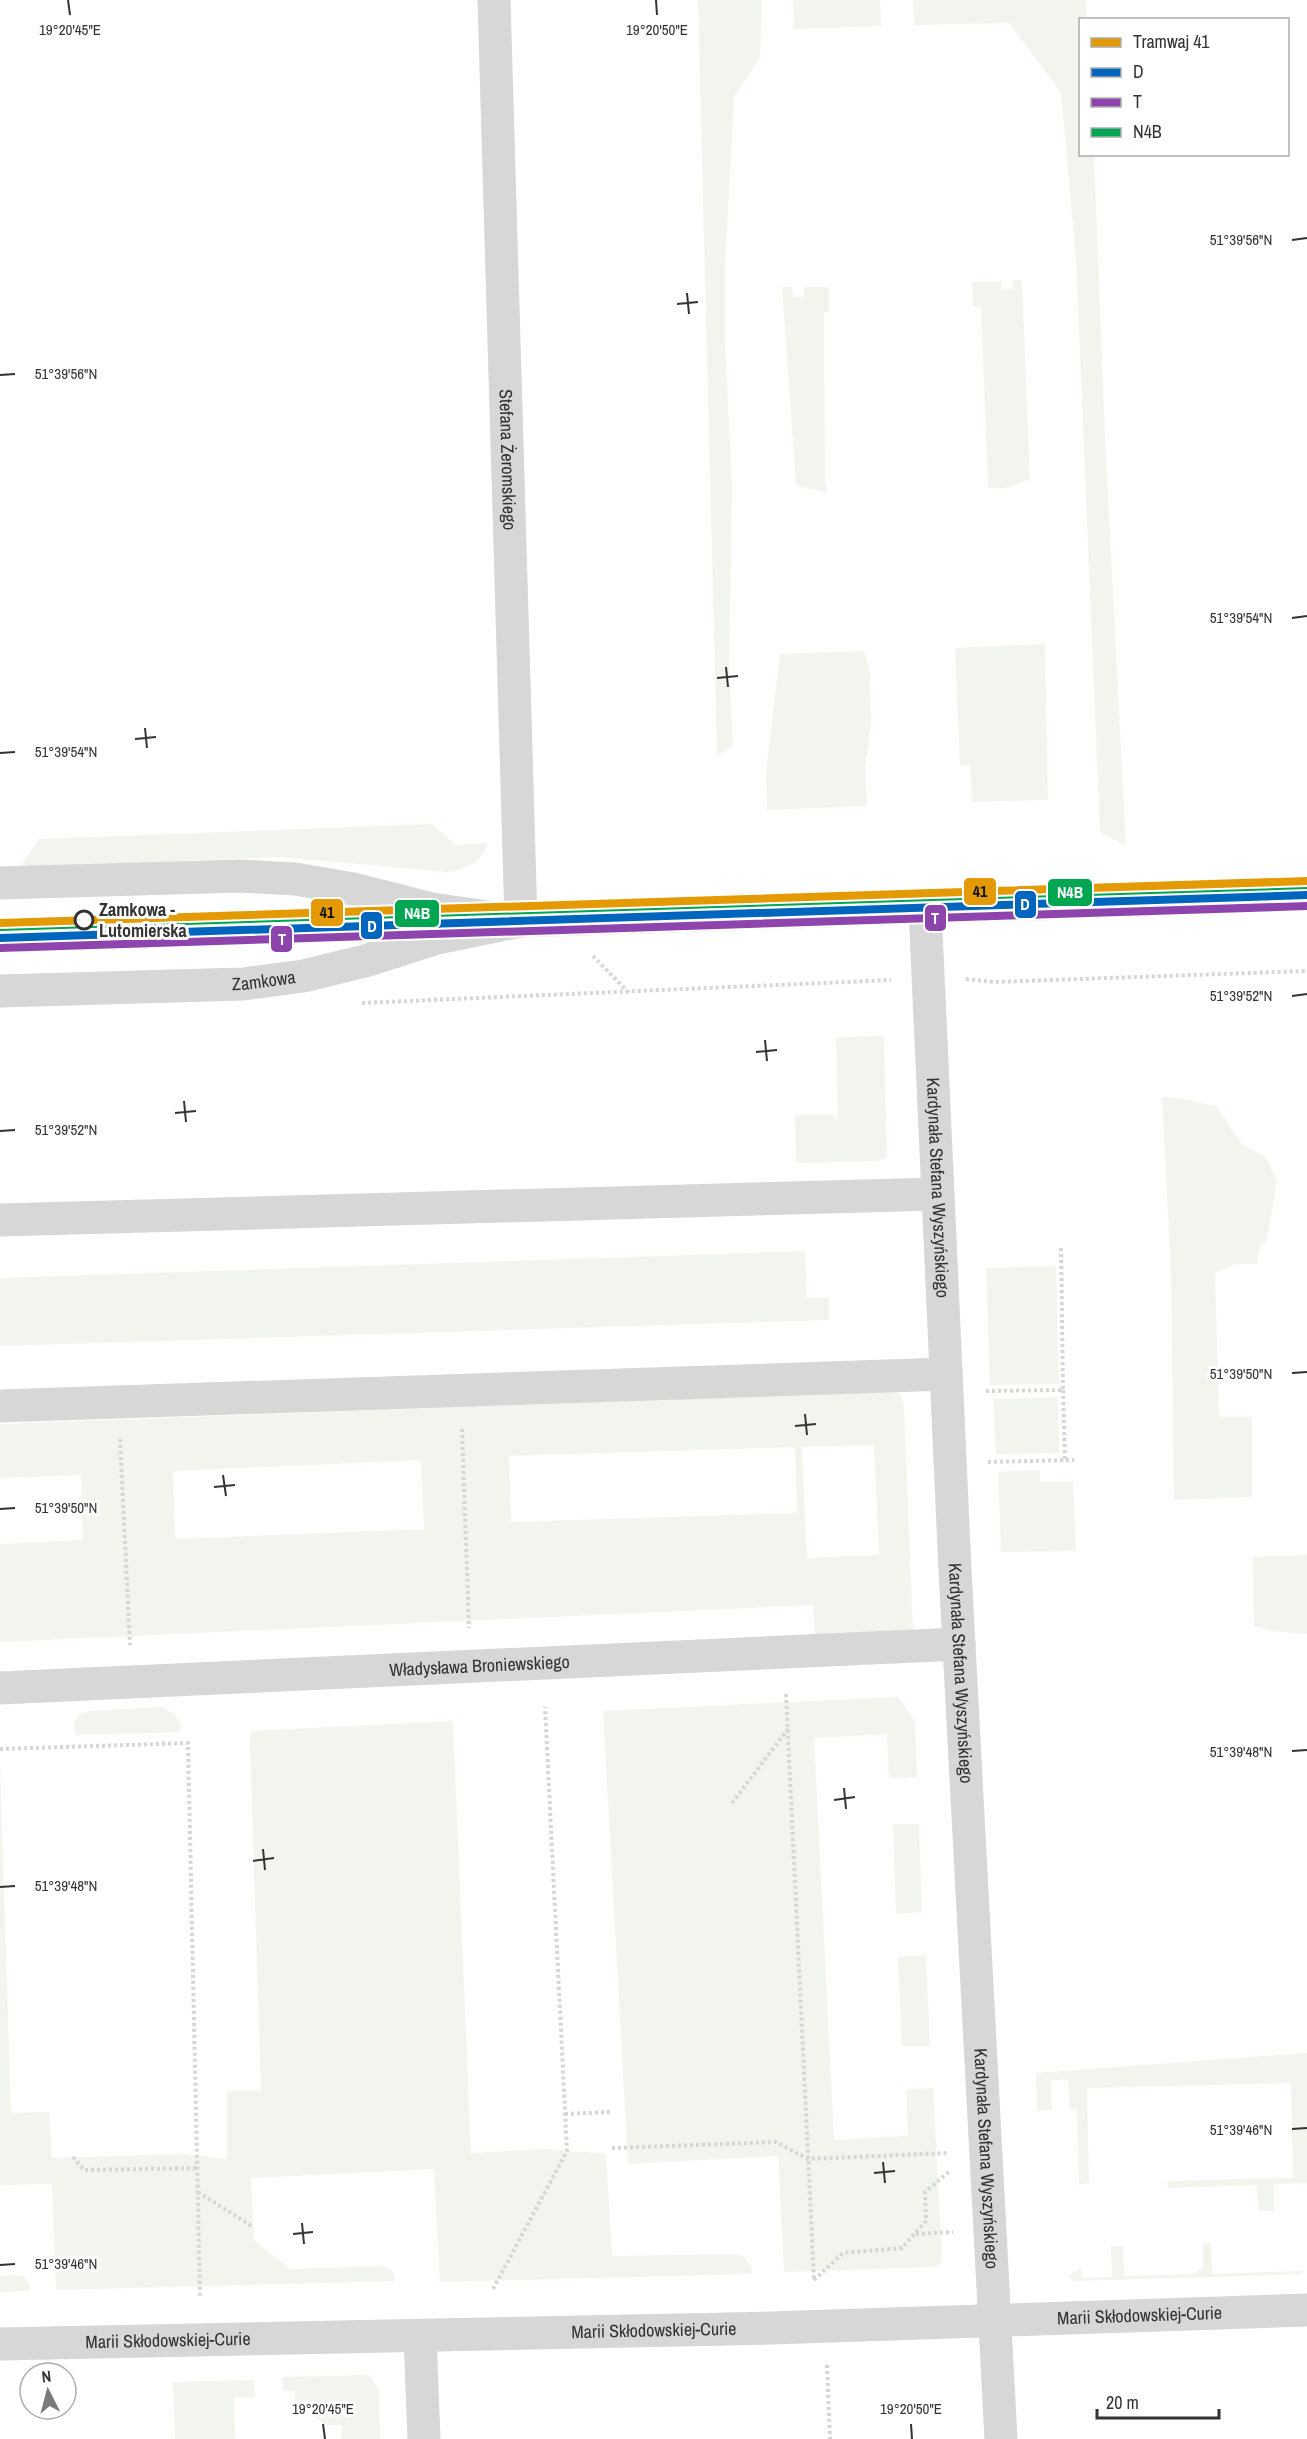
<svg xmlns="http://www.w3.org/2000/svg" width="1307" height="2439" font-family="'Archivo Narrow',sans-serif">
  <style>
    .green { fill: #f1f5ed; fill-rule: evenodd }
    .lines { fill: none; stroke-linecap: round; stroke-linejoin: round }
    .path { stroke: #d6d6d6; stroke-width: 4; stroke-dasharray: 3 3; stroke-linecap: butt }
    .service { stroke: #d7d7d7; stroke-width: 16 }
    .minor { stroke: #d7d7d7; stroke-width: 33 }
    .tertiary { stroke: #d7d7d7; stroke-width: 33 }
    .bus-1-casing { stroke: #fff; stroke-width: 12 }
    .bus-2-casing { stroke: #fff; stroke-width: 12 }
    .bus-3-casing { stroke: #fff; stroke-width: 12 }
    .bus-1 { stroke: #0065bd; stroke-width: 8 }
    .bus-2 { stroke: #8e44ad; stroke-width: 8 }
    .bus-3 { stroke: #00a651; stroke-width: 8 }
    .tram-1-casing { stroke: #fff; stroke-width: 12 }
    .tram-1 { stroke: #e39a05; stroke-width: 8 }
    .ticks { fill: none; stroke: #333; stroke-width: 2 }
    .stop-dot { fill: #fff; stroke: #333; stroke-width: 3 }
    .labels { text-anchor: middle; stroke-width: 6; stroke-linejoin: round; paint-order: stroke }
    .street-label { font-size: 18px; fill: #333; stroke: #fff }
    .stop-label { font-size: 18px; font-weight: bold; fill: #333; stroke: #fff; text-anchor: start }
    .ticks-label { font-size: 15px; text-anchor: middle; fill: #333; stroke: #fff; stroke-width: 6; stroke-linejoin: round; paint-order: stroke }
    .line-badge { stroke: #fff; stroke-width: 2 }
    .badge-label { font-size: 16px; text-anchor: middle; font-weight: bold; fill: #fff }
    .pale-badge-label { font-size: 16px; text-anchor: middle; font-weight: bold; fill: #111 }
  </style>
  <rect width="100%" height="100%" fill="#fff"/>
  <path class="green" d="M698,0h64l-2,57 -26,40 -9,171v75l7,144 -3,185 4,74 -16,10z
    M793,0h87l1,26 -87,3z
    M913,0h173l1,19 -7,1v134l14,1 11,282 21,409 -26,-14 -24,-573 -15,-167 -52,-69 -95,2z
    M1013,280h9l8,199 -24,9h-18l-7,-181h-8l-1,-25 29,-1 1,9 11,-1z
    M782,287h10l1,10h11v-10h25v25h-5l1,165 2,16 -31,-8z
    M1045,644l3,156 -76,2 -2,-37h-10l-5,-117z
    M864,651l6,22 1,52 -6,42 2,39 -100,4 -1,-38 14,-118z
    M432,824l24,21 32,-2c-7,20 -21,26 -41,29l-168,-15 -259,10 19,-28z
    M884,1036l3,121 -10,4 -81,2 -1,-48h39v4l4,-1 -2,-81z
    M1162,1097l16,1 38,8 25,37 25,15 11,22 -10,60 -8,8 -2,16h-22l-20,9 4,144h33v80l-78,3 -3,-226z
    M805,1251l2,47 22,-1v23l-829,26v-68z
    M1056,1266l3,118 -69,1 -4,-117z
    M895,1391l6,4 3,13 9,224 -98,4 -2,-31 -813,37v-98l83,-4 -2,-65 -81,3v-54zM874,1445l5,110 -72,3 -5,-111zM795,1447l2,66 -286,9 -2,-66zM421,1460l3,69 -249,10 -2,-68z
    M1058,1397l1,56 -63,1 -3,-55z
    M1040,1470v12l33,-1 3,70 -75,1 -3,-80z
    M1307,1555v79l-35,-3 -18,-5 -1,-69z
    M898,1697l17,24 2,56 -28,2 -2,-45 -73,4 20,402 74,-4 -2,-46 27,-2 9,169 -2,7 -5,3 -151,5 -6,-116 -150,8 -25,-453z
    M162,1707l12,7 7,10 -1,8 -104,3 -2,-11 6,-10 11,-3z
    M453,1721l18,432 74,-4 61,5 6,102 120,-2 12,2 7,10 1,8 -312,8 -6,-113 -183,9 3,62 36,29 94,-3 10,7 1,8 -339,9 -4,-106 -52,1v-424l11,352 38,-1 3,46 132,-4 43,5v-68h34l-11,-345 1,-15z
    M893,1824h26l3,88 -26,2z
    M926,1955l4,91h-28l-4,-89z
    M1307,2053v130l-33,1v27h-16l-1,-26 -89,3 -1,-7 126,-3 -2,-95 -204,5 2,95 -10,1 -2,-75h-7l-2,-30 -17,1 1,30 -15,1 -1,-38z
    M1203,2243h8l1,31 90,-3v3l-228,7 -5,-5 12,-8 1,10 30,-1 -1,-31h12l1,30 69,-2 10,-7z
    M15,2275l8,1 7,9v6l-30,1v-16z
    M369,2375l10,14 1,50h-39l1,-14h-16l-12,-9v-15h-19v-10l-12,-1 -1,-13z
    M254,2380l1,17 -21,1 1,41h-60l-2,-57z"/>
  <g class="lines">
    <path class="path" d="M593,956l36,37
      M966,979l28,3 313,-11
      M362,1003l529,-23
      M1063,1390l2,70
      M986,1391l77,-1 -2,-144
      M462,1429l7,199
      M120,1439l10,206
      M988,1462l86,-2
      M786,1694l28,586
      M0,1749l188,-6 12,554
      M732,1803l56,-74
      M565,2114l46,-2
      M612,2148l164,-6 32,17 140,-6
      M73,2157l11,13 113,-2
      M198,2192l55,35
      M916,2234l37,-2
      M814,2280l29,-27 59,-5 24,-27 -1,-29 25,-21
      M493,2289l74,-138 -22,-444
      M827,2365l3,74"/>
    <path class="service" d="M0,938l446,-15"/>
    <g class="minor">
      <path id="s1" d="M494,0l27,921"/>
      <path id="s2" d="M925,908l30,662 46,869"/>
      <path d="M0,1220l937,-26"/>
      <path d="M0,1406l946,-32"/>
      <path id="s3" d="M0,1688l959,-44"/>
      <path d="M420,2336l4,103"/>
      <path id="s4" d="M0,2344l771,-16 536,-18"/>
    </g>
    <g class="tertiary">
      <path d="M0,883l240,-7 55,3 58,10 79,20 63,9"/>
      <path id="s5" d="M0,991l243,-7 60,-8 62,-15 72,-23 84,-17 786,-26"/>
    </g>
    <defs>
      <path id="bus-1" d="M0,938l1307,-43"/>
      <path id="bus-2" d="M0,948l1307,-42"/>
      <path id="bus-3" d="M0,927l1307,-42"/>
    </defs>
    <use href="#bus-1" class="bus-1-casing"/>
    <use href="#bus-2" class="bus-2-casing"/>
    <use href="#bus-3" class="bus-3-casing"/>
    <use href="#bus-1" class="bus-1"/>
    <use href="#bus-2" class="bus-2"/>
    <use href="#bus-3" class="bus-3"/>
    <defs>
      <path id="tram-1" d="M0,923l1307,-42"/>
    </defs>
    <use href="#tram-1" class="tram-1-casing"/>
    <use href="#tram-1" class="tram-1"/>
  </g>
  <path class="ticks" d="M68,0l2,15M656,0l1,15M1292,240l15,-2M687,293l2,21M677,304l21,-2M0,375l15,-1M1292,618l15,-2M726,667l2,20M717,678l21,-2M145,728l2,20M135,739l21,-2M0,753l15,-1M1292,996l15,-2M765,1040l2,21M756,1052l21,-2M184,1101l2,21M175,1113l21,-2M0,1131l15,-1M1292,1373l15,-1M805,1414l2,21M795,1426l21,-2M223,1475l3,21M214,1487l21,-2M0,1509l15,-1M1292,1751l15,-1M844,1788l2,21M834,1800l21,-3M263,1849l2,21M253,1861l21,-3M0,1887l15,-1M1292,2129l15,-1M883,2162l2,21M874,2173l21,-2M302,2223l2,21M293,2234l20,-2M0,2265l15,-1M323,2424l2,15M911,2424l1,15"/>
  <circle class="stop-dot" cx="84" cy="920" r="9"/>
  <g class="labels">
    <g class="street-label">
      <text dy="6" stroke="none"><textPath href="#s1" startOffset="460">Stefana Żeromskiego</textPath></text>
      <text dy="6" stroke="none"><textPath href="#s5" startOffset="264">Zamkowa</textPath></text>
      <text dy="6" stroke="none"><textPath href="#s2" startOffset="280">Kardynała Stefana Wyszyńskiego</textPath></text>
      <text dy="6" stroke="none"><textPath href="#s3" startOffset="480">Władysława Broniewskiego</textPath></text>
      <text dy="6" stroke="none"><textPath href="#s2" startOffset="766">Kardynała Stefana Wyszyńskiego</textPath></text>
      <text dy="6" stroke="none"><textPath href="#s2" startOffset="1252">Kardynała Stefana Wyszyńskiego</textPath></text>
      <text dy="6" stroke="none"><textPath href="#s4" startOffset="1140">Marii Skłodowskiej-Curie</textPath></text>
      <text dy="6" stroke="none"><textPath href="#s4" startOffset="654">Marii Skłodowskiej-Curie</textPath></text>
      <text dy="6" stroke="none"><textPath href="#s4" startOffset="168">Marii Skłodowskiej-Curie</textPath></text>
    </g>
    <g class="stop-label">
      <text x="99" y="916">Zamkowa -<tspan x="99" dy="21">Lutomierska</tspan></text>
    </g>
  </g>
  <g class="ticks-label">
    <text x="70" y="35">19°20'45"E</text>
    <text x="657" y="35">19°20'50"E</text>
    <text x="1241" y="245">51°39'56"N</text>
    <text x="66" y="379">51°39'56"N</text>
    <text x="1241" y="623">51°39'54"N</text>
    <text x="66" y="757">51°39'54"N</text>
    <text x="1241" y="1001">51°39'52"N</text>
    <text x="66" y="1135">51°39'52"N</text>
    <text x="1241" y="1379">51°39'50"N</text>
    <text x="66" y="1513">51°39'50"N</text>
    <text x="1241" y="1757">51°39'48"N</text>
    <text x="66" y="1891">51°39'48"N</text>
    <text x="1241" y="2135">51°39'46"N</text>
    <text x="66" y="2269">51°39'46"N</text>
    <text x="323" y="2414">19°20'45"E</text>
    <text x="911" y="2414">19°20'50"E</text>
  </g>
  <g class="line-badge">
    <rect x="963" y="877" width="34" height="29" rx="6" fill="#e39a05"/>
    <rect x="1047" y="878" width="46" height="29" rx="6" fill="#00a651"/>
    <rect x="1014" y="890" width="23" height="29" rx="6" fill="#0065bd"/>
    <rect x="310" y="898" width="34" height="29" rx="6" fill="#e39a05"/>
    <rect x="394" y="899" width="46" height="29" rx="6" fill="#00a651"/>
    <rect x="924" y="904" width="23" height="28" rx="6" fill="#8e44ad"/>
    <rect x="360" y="911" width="23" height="29" rx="6" fill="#0065bd"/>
    <rect x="270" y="925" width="23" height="28" rx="6" fill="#8e44ad"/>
  </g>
  <g class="badge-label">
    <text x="1070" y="898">N4B</text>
    <text x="1025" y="910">D</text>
    <text x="417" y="919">N4B</text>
    <text x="935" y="924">T</text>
    <text x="372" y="932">D</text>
    <text x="282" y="945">T</text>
  </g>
  <g class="pale-badge-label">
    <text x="980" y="897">41</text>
    <text x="327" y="918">41</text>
  </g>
  <rect x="1079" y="18" width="210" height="138" fill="#ffffff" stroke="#adadad" stroke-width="1.5"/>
  <rect x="1091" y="38" width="30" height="9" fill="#e39a05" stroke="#adadad" stroke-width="1.5"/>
  <text x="1133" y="48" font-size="18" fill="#333333">Tramwaj 41</text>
  <rect x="1091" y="68" width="30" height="9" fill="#0065bd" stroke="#adadad" stroke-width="1.5"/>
  <text x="1133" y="78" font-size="18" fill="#333333">D</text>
  <rect x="1091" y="98" width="30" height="9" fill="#8e44ad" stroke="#adadad" stroke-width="1.5"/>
  <text x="1133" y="108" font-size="18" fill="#333333">T</text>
  <rect x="1091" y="128" width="30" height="9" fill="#00a651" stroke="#adadad" stroke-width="1.5"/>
  <text x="1133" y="138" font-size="18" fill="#333333">N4B</text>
  <g transform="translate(48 2391) rotate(354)"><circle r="28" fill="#ffffff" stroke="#adadad" stroke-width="1.5"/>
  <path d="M0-4.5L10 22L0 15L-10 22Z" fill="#7a7a7a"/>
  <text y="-9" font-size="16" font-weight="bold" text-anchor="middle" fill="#333333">N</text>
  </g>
  <path d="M1097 2409v9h122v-9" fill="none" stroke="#333333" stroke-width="3"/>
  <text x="1106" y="2409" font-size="18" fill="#333333" stroke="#ffffff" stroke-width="4.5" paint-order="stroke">20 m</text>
</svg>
